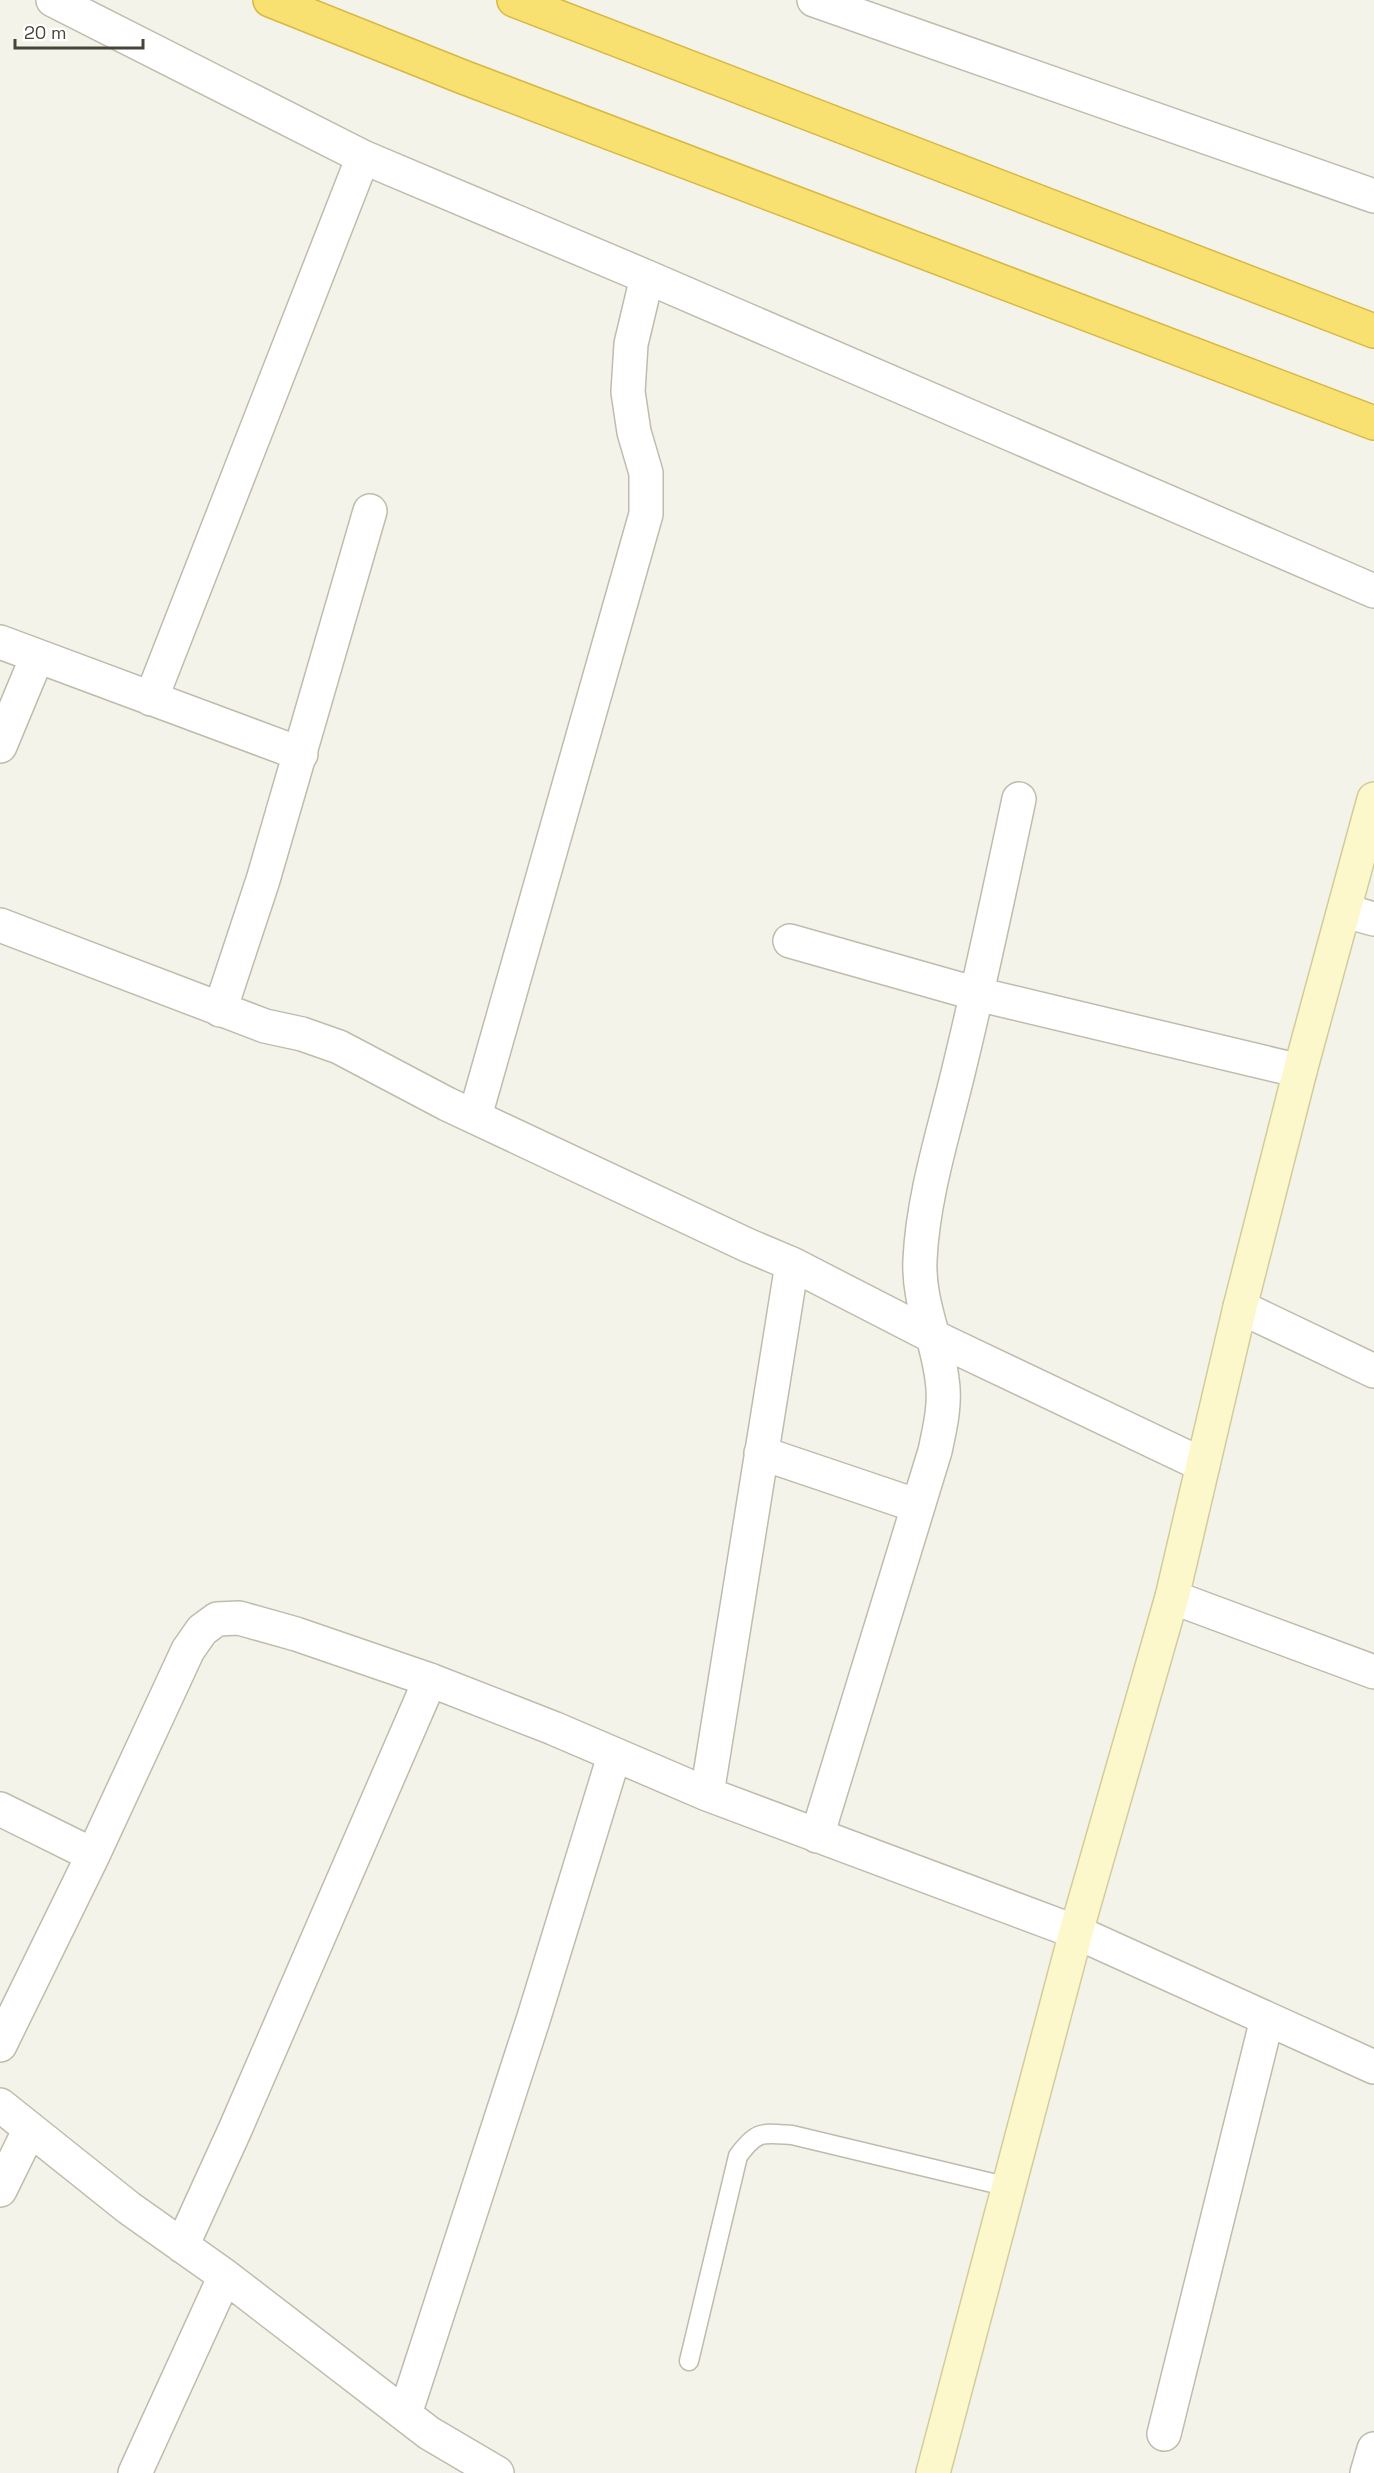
<svg xmlns="http://www.w3.org/2000/svg" width="1374" height="2473" font-family="'Space Grotesk',sans-serif">
  <style>
    .lines { fill: none; stroke-linecap: round; stroke-linejoin: round }
    .lane-casing { stroke: #bfbcac; stroke-width: 21 }
    .street-casing { stroke: #bfbcac; stroke-width: 36 }
    .secondary-casing { stroke: #d2cc9b; stroke-width: 36 }
    .highway-casing { stroke: #d8b840; stroke-width: 36 }
    .lane { stroke: #fff; stroke-width: 18 }
    .street { stroke: #fff; stroke-width: 33 }
    .secondary { stroke: #fcf8cb; stroke-width: 33 }
    .highway { stroke: #f8e071; stroke-width: 33 }
  </style>
  <rect width="100%" height="100%" fill="#f4f3ea"/>
  <g class="lines">
    <defs>
      <path id="lane" d="M689,2361l49,-205c19,-26 24,-23 54,-21l217,52"/>
      <path id="street" d="M53,0l310,157 284,120 727,314
        M814,0l560,196
        M0,642l301,112
        M151,699l212,-542
        M0,746l37,-89
        M1345,911l29,8
        M0,925l265,101 37,8 37,13 108,57 300,141 45,19 142,73 269,128
        M790,941l187,53 323,77
        M220,1010l43,-130 107,-369
        M475,1116l171,-602v-41l-12,-41 -6,-40 3,-48 16,-67
        M1240,1307l134,64
        M761,1453l157,53
        M1172,1597l202,75
        M707,1794l85,-530
        M0,1809l93,46
        M817,1836l118,-385c5,-23 11,-48 7,-72 -5,-42 -24,-76 -22,-119 3,-65 24,-128 39,-191 22,-90 41,-180 60,-270
        M0,2045l93,-190 95,-205 14,-20 15,-11 22,-1 57,16 134,46 123,48 154,66 369,138 298,135
        M0,2105l129,103 96,68 204,157 68,40
        M0,2190l30,-61
        M182,2246l52,-114 196,-452
        M405,2414l129,-397 80,-261
        M1164,2434l103,-415
        M135,2473l90,-197
        M1367,2473l7,-24"/>
      <path id="secondary" d="M933,2473l143,-541 96,-335 68,-290 60,-236 74,-272"/>
      <path id="highway" d="M270,0l193,77 911,346
        M514,0l860,331"/>
    </defs>
    <use href="#lane" class="lane-casing"/>
    <use href="#street" class="street-casing"/>
    <use href="#secondary" class="secondary-casing"/>
    <use href="#highway" class="highway-casing"/>
    <use href="#lane" class="lane"/>
    <use href="#street" class="street"/>
    <use href="#secondary" class="secondary"/>
    <use href="#highway" class="highway"/>
  </g>
  <path d="M15 39v9h128v-9" fill="none" stroke="#484438" stroke-width="3"/>
  <text x="24" y="39" font-size="18" fill="#484438" stroke="#ffffff" stroke-width="4.5" paint-order="stroke">20 m</text>
</svg>
